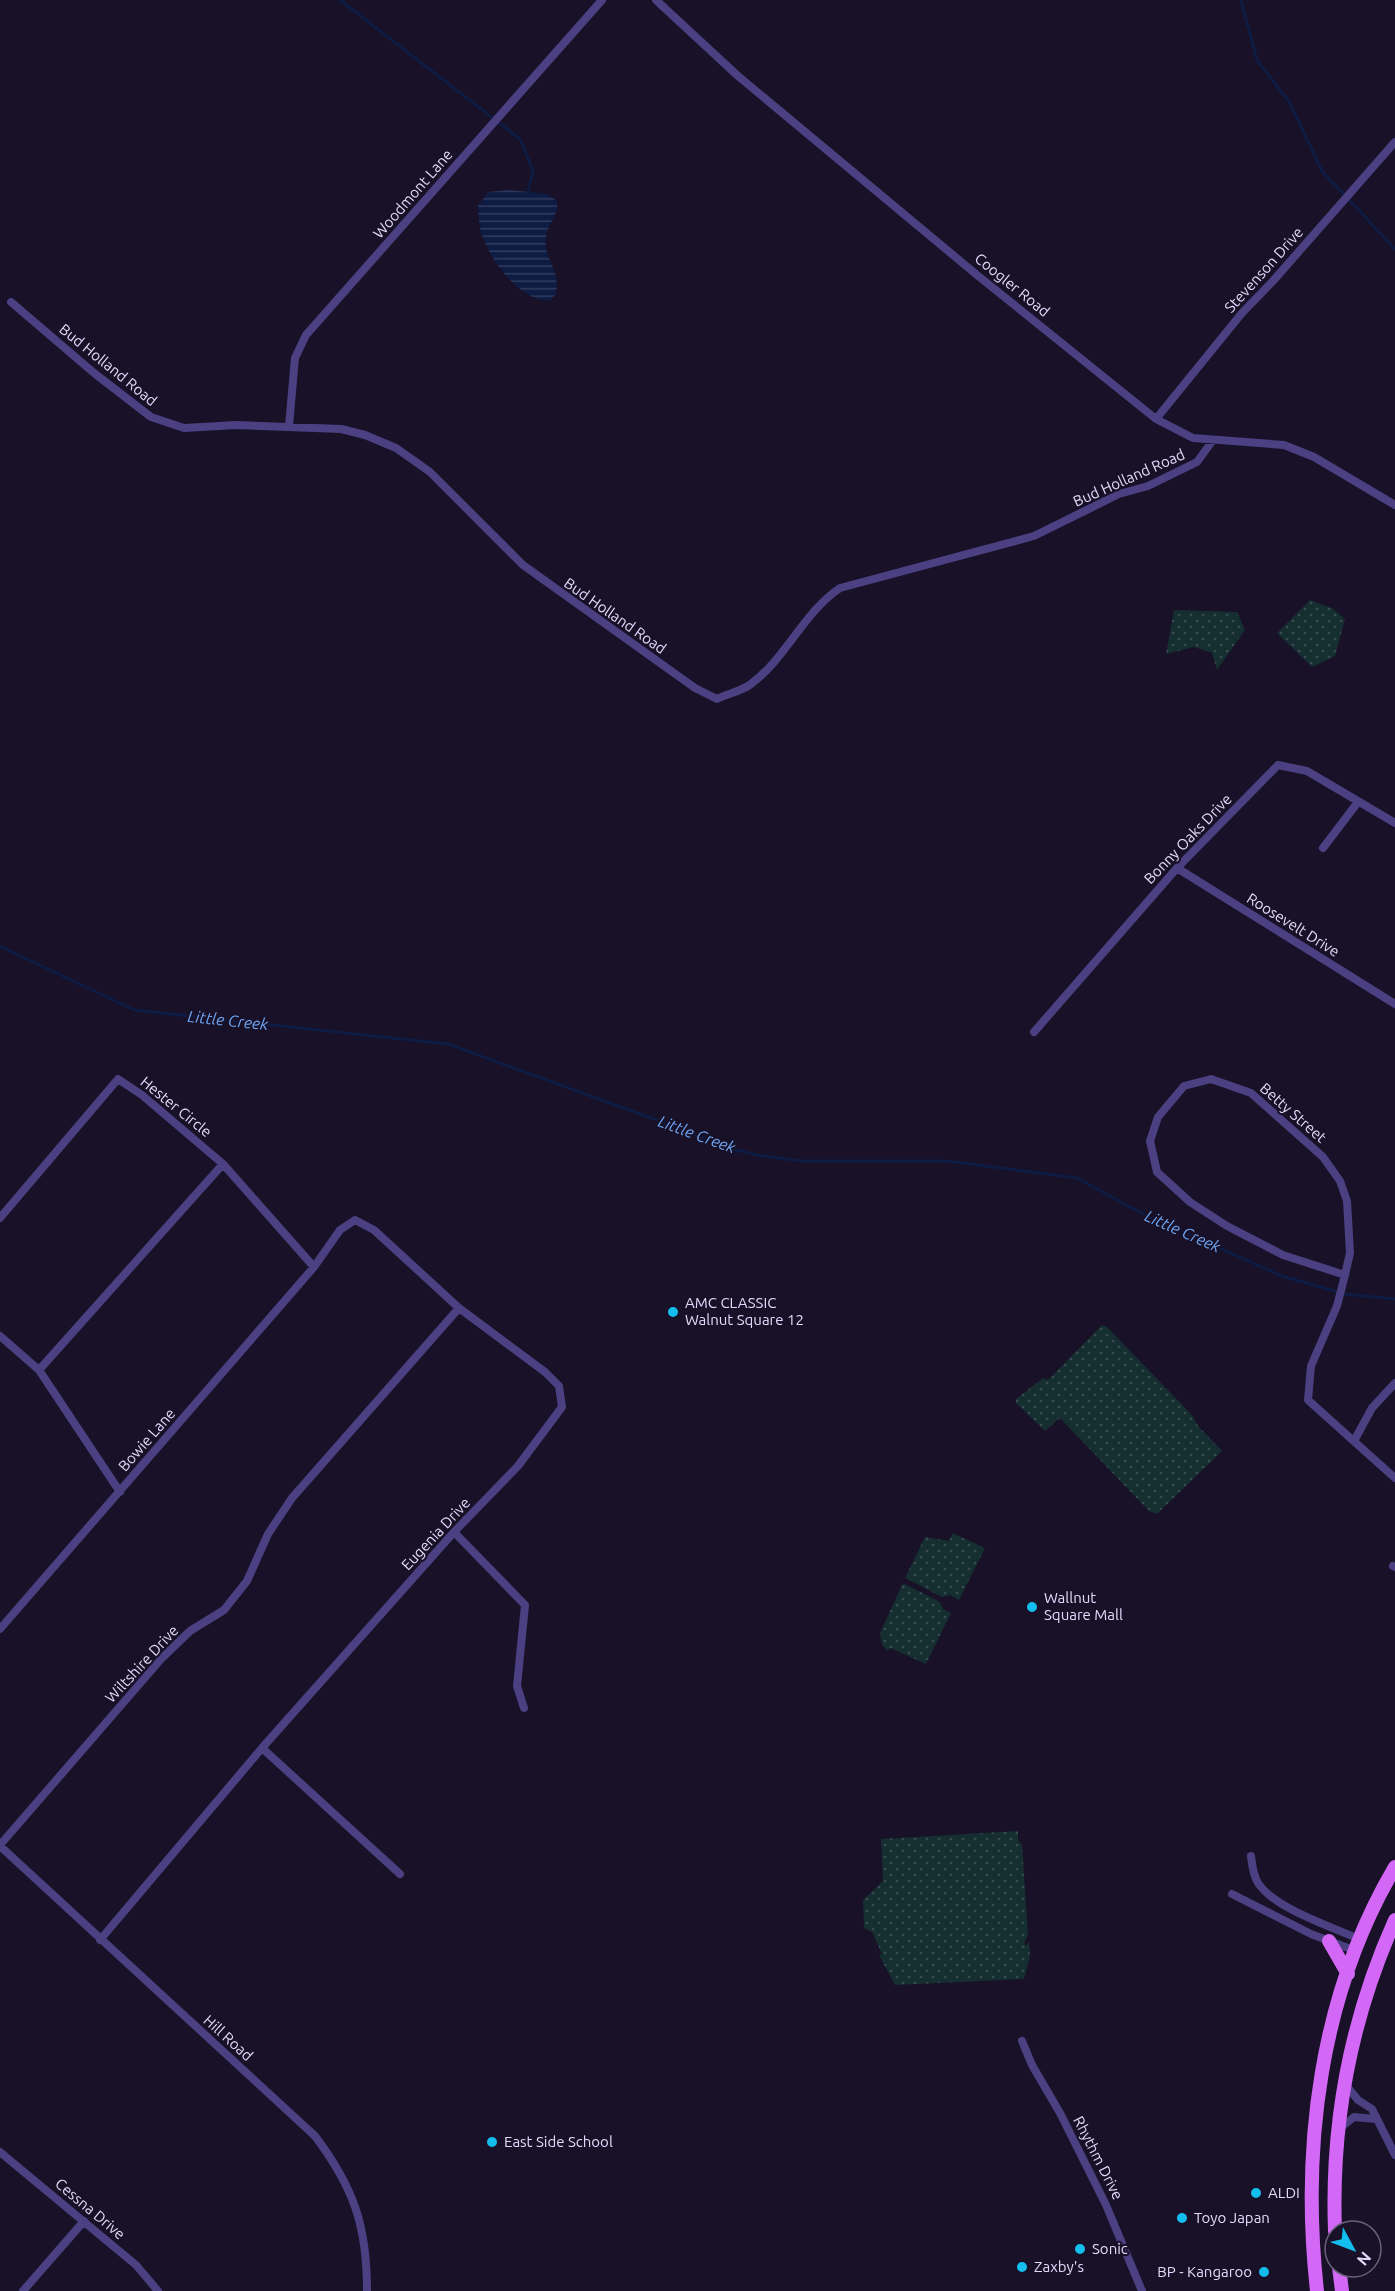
<svg xmlns="http://www.w3.org/2000/svg" width="1395" height="2291" font-family="Ubuntu,sans-serif">
  <style>
    .grass { fill: url(#grass-dots) }
    .water { fill: url(#water-rules) }
    .lines { fill: none; stroke-linecap: round; stroke-linejoin: round }
    .stream { stroke: #0e1b43; stroke-width: 3 }
    .street { stroke: #4a4082; stroke-width: 8 }
    .primary { stroke: #d268f5; stroke-width: 14 }
    .poi-dot { fill: #13beef; stroke: #181127; stroke-width: 2 }
    .labels { text-anchor: middle; stroke-width: 4.5; stroke-linejoin: round; paint-order: stroke }
    .street-label { font-size: 15px; fill: #e2d9fc; stroke: #181127 }
    .poi-label { font-size: 15px; fill: #e2d9fc; stroke: #181127; text-anchor: start }
    .water-label { font-size: 16px; font-style: italic; fill: #6fa6f5; stroke: #181127 }
  </style>
  <defs>
    <pattern id="grass-dots" width="8" height="8" patternUnits="userSpaceOnUse" patternTransform="scale(1.5)"><rect width="8" height="8" fill="#152e30"/><path d="M2 2h.1M6 6h.1" fill="none" stroke="#374c4f" stroke-width="1.8" stroke-linecap="round"/></pattern>
    <pattern id="water-rules" width="6" height="5" patternUnits="userSpaceOnUse" patternTransform="scale(1.5)"><rect width="6" height="5" fill="#0e1b43"/><path d="M0 2.5h6" fill="none" stroke="#313c5f"/></pattern>
  </defs>
  <rect width="100%" height="100%" fill="#181127"/>
  <path class="grass" d="M1310,600l22,8 13,11 -10,37 -23,11 -35,-34z
    M1174,610l63,2 8,18 -28,40 -5,-17 -18,-6 -28,7z
    M1102,1325l5,2 85,88 6,11 24,25 -65,63 -8,-3 -89,-93 -15,13 -29,-28v-4l27,-21 5,2z
    M953,1533l32,15 -26,52 -9,-5 -8,2 -37,-19 20,-41 24,4z
    M903,1583l37,19 3,7 8,4 -25,51 -36,-16 -2,3 -6,-6 -2,-12z
    M1018,1831v9l4,5 6,90 -4,8 2,3 3,-4 1,15 -6,22 -129,6 -16,-30 3,-1 -10,-22 -8,-4 -1,-28 20,-19 -2,-42z"/>
  <path class="water" d="M509,190l38,4 10,7c2,14 -10,23 -11,37 -3,20 15,32 10,56l-7,7c-30,-2 -56,-37 -66,-63 -4,-9 -4,-22 -5,-32l10,-14z"/>
  <g class="lines">
    <path class="stream" d="M340,0l180,139 13,32 -5,21
      M1241,0l16,60 33,43 32,68 73,78
      M0,946l134,64 314,34 236,86 42,17 30,8 45,6h146l130,17 66,36 139,62 63,18 50,5"/>
    <path class="street" d="M656,0l82,76 239,199 179,144 37,19 91,7 30,12 81,48
      M11,302l83,71 57,44 33,11 52,-3 105,4 24,6 31,13 34,24 93,93 172,123 22,11c10,-5 25,-8 34,-15 36,-27 52,-71 89,-96l194,-52 85,-42 29,-8 49,-24 16,-22
      M1156,419l86,-106 31,-32 122,-139
      M289,426l6,-68 11,-23 296,-335
      M1323,848l35,-46
      M1177,868l218,136
      M1034,1032l143,-164 101,-103 29,6 88,52
      M0,1218l118,-139 24,16 81,69 91,103
      M1345,1275l-62,-20 -56,-29 -37,-24 -33,-30 -7,-31 8,-24 26,-31 27,-7 40,14 72,64 17,24 7,20 3,52 -5,22 -8,31 -26,60 -3,34 87,78
      M0,1336l39,34 81,122
      M39,1370l184,-206
      M1354,1441l18,-33 23,-25
      M454,1532l71,73 -8,81 7,22
      M1393,1566l2,1
      M0,1629l314,-362 26,-37 15,-10 19,10 85,78 86,64 14,14 3,21 -44,59 -64,66 -192,216 -162,192
      M262,1748l138,126
      M0,1845l162,-187 28,-27 34,-21 23,-29 21,-47 24,-36 167,-190
      M0,1846l315,290c39,52 52,90 52,155
      M1251,1856c1,9 2,19 7,27 17,26 75,44 103,57
      M1232,1894l79,40 45,17
      M1022,2041l10,24 28,48 46,92 36,86
      M1345,2084l13,16 14,9 23,46
      M1339,2129l15,-12 22,2
      M0,2152l136,113 22,26
      M23,2291l61,-70"/>
    <path class="primary" d="M1329,1941l19,33
      M1335,2231c-4,-107 16,-213 60,-311
      M1339,2267l3,24
      M1317,2291c-16,-144 3,-297 78,-424"/>
  </g>
  <g class="poi-dot">
    <circle cx="673" cy="1312" r="6"/>
    <circle cx="1032" cy="1607" r="6"/>
    <circle cx="492" cy="2142" r="6"/>
    <circle cx="1256" cy="2193" r="6"/>
    <circle cx="1182" cy="2218" r="6"/>
    <circle cx="1080" cy="2249" r="6"/>
    <circle cx="1022" cy="2267" r="6"/>
    <circle cx="1264" cy="2272" r="6"/>
  </g>
  <g class="labels">
    <g class="street-label">
      <text transform="translate(413 194) rotate(-49)" y="5">Woodmont Lane</text>
      <text transform="translate(1264 270) rotate(-48)" y="5">Stevenson Drive</text>
      <text transform="translate(1012 285) rotate(39)" y="5">Coogler Road</text>
      <text transform="translate(108 365) rotate(39)" y="5">Bud Holland Road</text>
      <text transform="translate(1129 478) rotate(-24)" y="5">Bud Holland Road</text>
      <text transform="translate(615 616) rotate(35)" y="5">Bud Holland Road</text>
      <text transform="translate(1188 839) rotate(-46)" y="5">Bonny Oaks Drive</text>
      <text transform="translate(1293 925) rotate(32)" y="5">Roosevelt Drive</text>
      <text transform="translate(176 1107) rotate(39)" y="5">Hester Circle</text>
      <text transform="translate(1293 1113) rotate(41)" y="5">Betty Street</text>
      <text transform="translate(147 1440) rotate(-49)" y="5">Bowie Lane</text>
      <text transform="translate(436 1534) rotate(-47)" y="5">Eugenia Drive</text>
      <text transform="translate(142 1664) rotate(-47)" y="5">Wiltshire Drive</text>
      <text transform="translate(228 2038) rotate(42)" y="5">Hill Road</text>
      <text transform="translate(1098 2158) rotate(63)" y="5">Rhythm Drive</text>
      <text transform="translate(90 2209) rotate(40)" y="5">Cessna Drive</text>
    </g>
    <g class="poi-label">
      <text x="685" y="1308">AMC CLASSIC<tspan x="685" dy="17">Walnut Square 12</tspan></text>
      <text x="1044" y="1603">Wallnut<tspan x="1044" dy="17">Square Mall</tspan></text>
      <text x="504" y="2147">East Side School</text>
      <text x="1268" y="2198">ALDI</text>
      <text x="1194" y="2223">Toyo Japan</text>
      <text x="1092" y="2254">Sonic</text>
      <text x="1034" y="2272">Zaxby's</text>
      <text x="1252" y="2277" text-anchor="end">BP - Kangaroo</text>
    </g>
    <g class="water-label">
      <text transform="translate(228 1020) rotate(6)" y="6">Little Creek</text>
      <text transform="translate(697 1134) rotate(20)" y="6">Little Creek</text>
      <text transform="translate(1183 1231) rotate(24)" y="6">Little Creek</text>
    </g>
  </g>
  <g transform="translate(1353 2249) rotate(131)"><circle r="28" fill="#181127" stroke="#69617c" stroke-width="1.5"/>
  <path d="M0-4.5L10 22L0 15L-10 22Z" fill="#13beef"/>
  <text y="-9" font-size="16" font-weight="bold" text-anchor="middle" fill="#e2d9fc">N</text>
  </g>
</svg>
